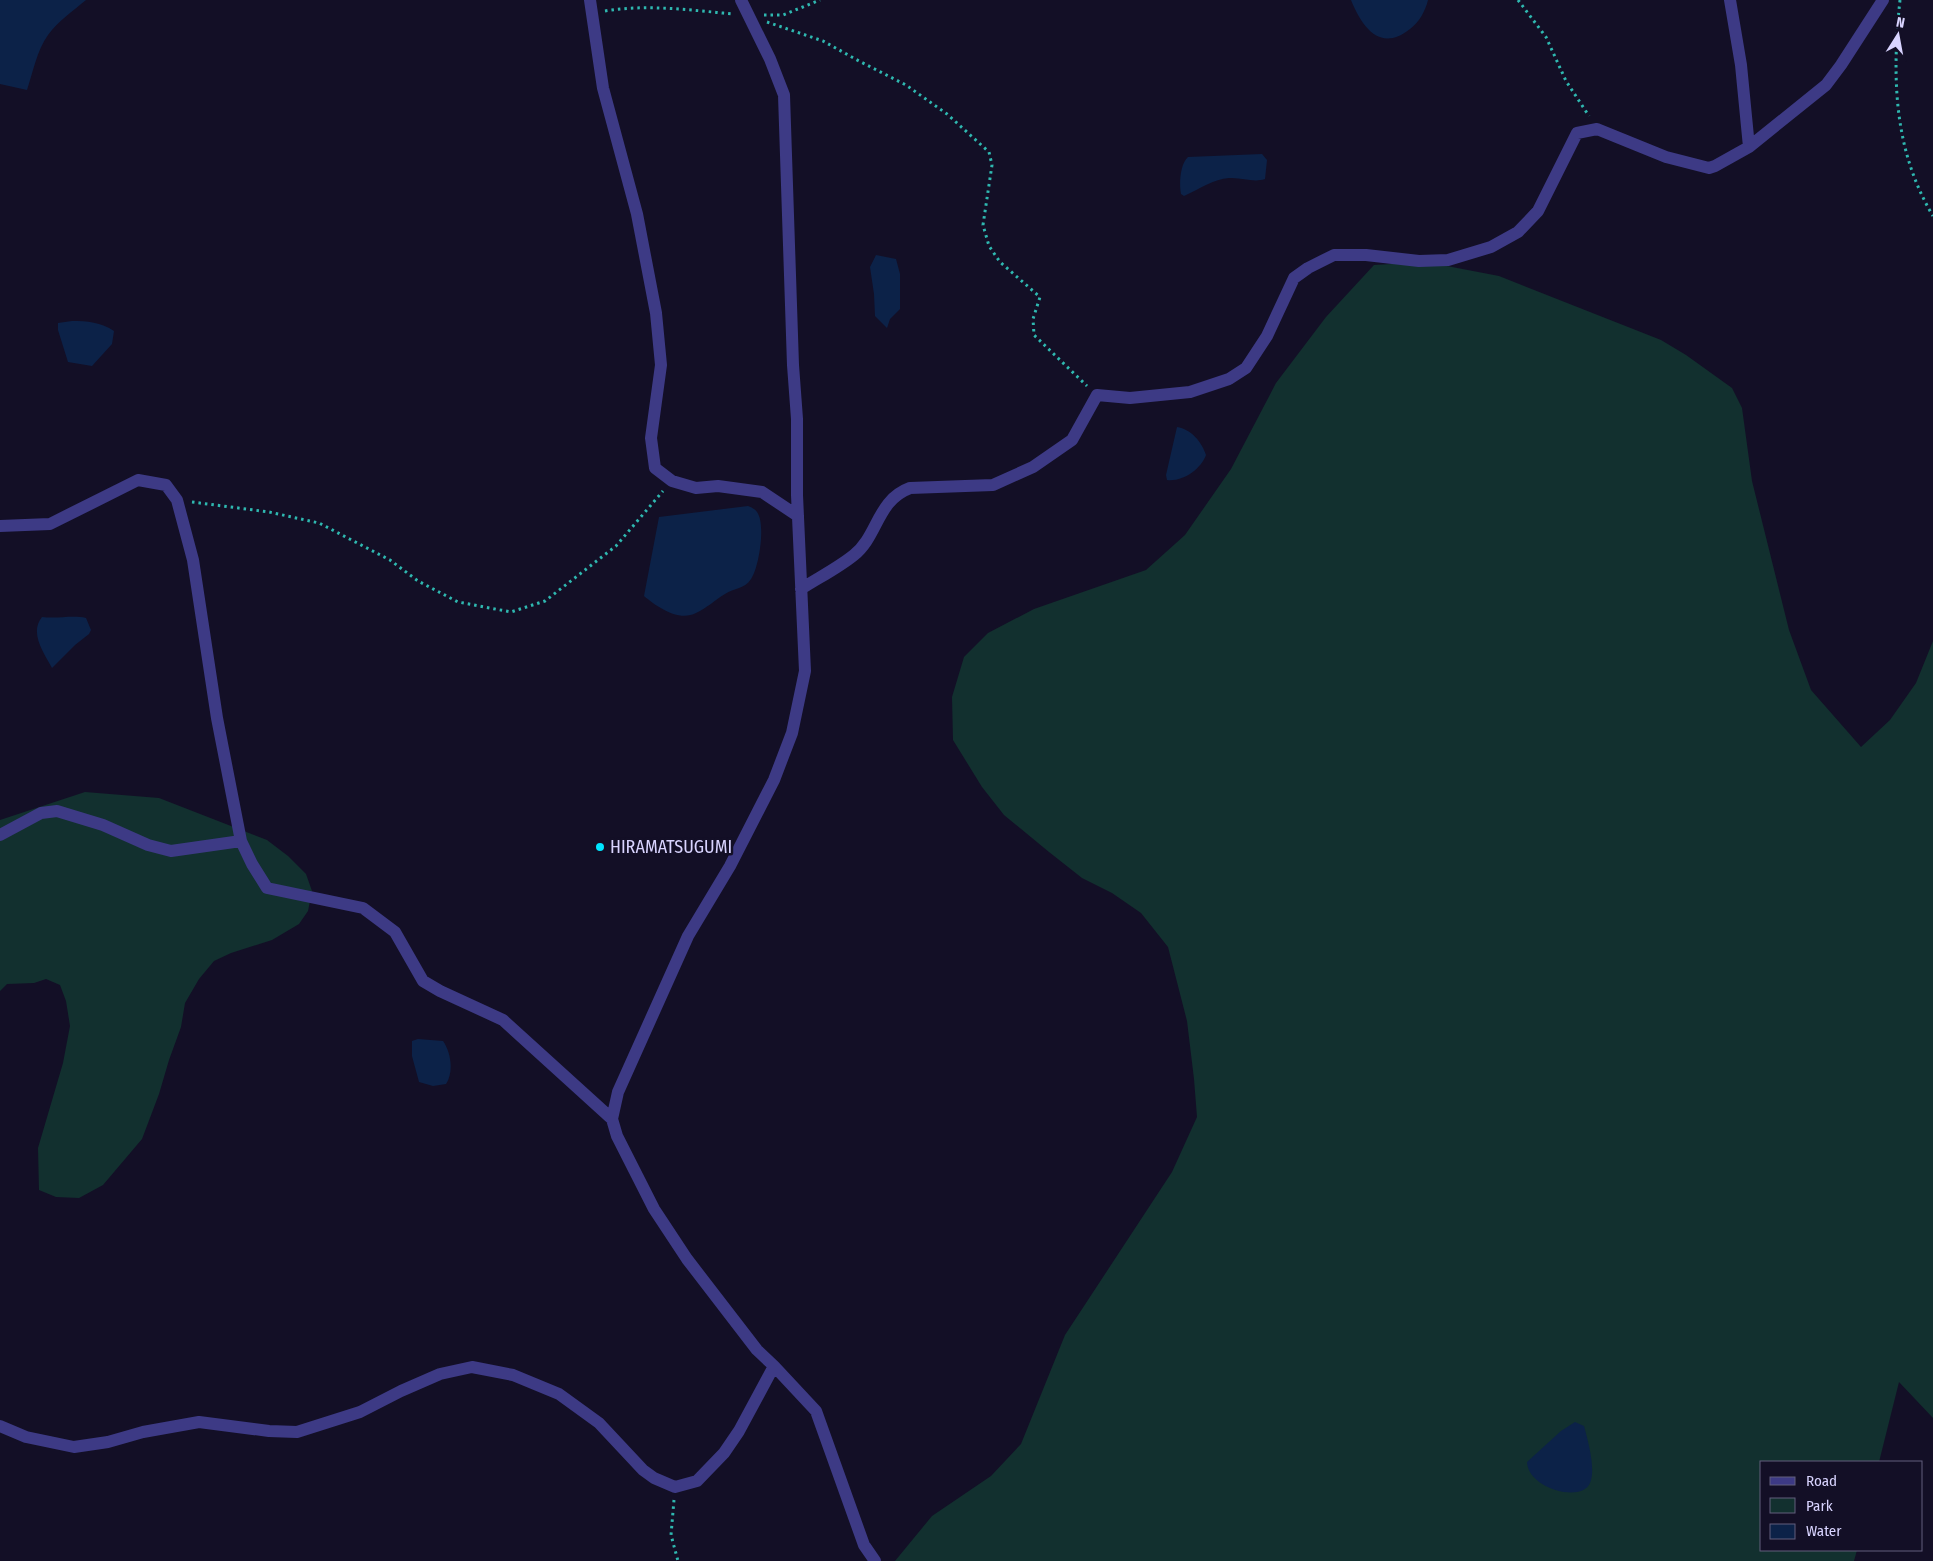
<svg xmlns="http://www.w3.org/2000/svg" width="1933" height="1561" font-family="'Fira Sans Condensed',sans-serif">
  <style>
    .green { fill: #12302f }
    .water { fill: #0c2248 }
    .lines { fill: none; stroke-linecap: round; stroke-linejoin: round }
    .path { stroke: #2fb8b0; stroke-width: 3; stroke-dasharray: 2.5 4; stroke-linecap: butt }
    .street { stroke: #3d3a85; stroke-width: 12 }
    .poi-dot { fill: #00e5ff; stroke: #130f26; stroke-width: 2 }
    .labels { text-anchor: middle; stroke-width: 5; stroke-linejoin: round; paint-order: stroke }
    .poi-label { font-size: 18px; fill: #d9d4ff; stroke: #130f26; text-anchor: start }
  </style>
  <rect width="100%" height="100%" fill="#130f26"/>
  <path class="green" d="M1426,262l73,14 162,64 25,15 46,33 10,20 10,73 37,149 22,60 50,57 29,-27 26,-37 17,-42v777l-34,-36 -20,80h-117v88h95l-3,11h-959l37,-45 59,-40 30,-32 44,-109 107,-163 25,-55 -3,-38 -7,-58 -19,-74 -27,-34 -29,-20 -30,-15 -33,-26 -45,-37 -22,-28 -29,-47 -1,-43 12,-40 24,-24 46,-24 112,-39 39,-35 46,-66 45,-86 50,-66 48,-52z
    M85,792l74,6 108,42 21,16 18,18 6,17 -4,20 -9,13 -27,16 -41,13 -17,8 -15,18 -14,24 -4,24 -12,33 -10,34 -17,45 -39,46 -24,13 -23,-1 -17,-7 -1,-42 25,-85 7,-37 -4,-25 -6,-16 -14,-6 -12,4 -27,1 -7,7v-171z"/>
  <path class="water" d="M0,0h86c-13,11 -28,21 -38,35 -11,15 -15,37 -21,55l-27,-6z
    M1351,0h77c-3,12 -9,22 -18,29 -30,24 -48,-2 -59,-29z
    M1262,154l5,6 -2,19c-12,4 -23,-2 -36,-1 -15,1 -30,11 -45,18l-3,-2c-2,-10 -1,-30 7,-37z
    M876,255l20,4 4,15v35l-10,10 -3,9 -12,-12 -1,-22 -4,-27z
    M72,321c15,0 29,1 42,10l-2,13 -20,22 -24,-4 -10,-32v-7z
    M1177,427c14,2 25,15 29,28 -5,14 -23,27 -39,25l-1,-5z
    M748,506c3,1 7,3 9,6 9,12 2,56 -6,67 -6,10 -17,9 -26,15 -10,6 -18,14 -29,19 -17,9 -39,-6 -52,-17l15,-79z
    M42,617c15,2 30,-2 44,1l5,12 -2,4 -14,11 -23,23c-8,-15 -23,-35 -10,-51z
    M418,1039l25,2c8,11 11,31 3,43l-13,2 -14,-4 -7,-26v-15z
    M1575,1422l9,4c4,15 12,43 6,57 -8,20 -62,6 -63,-21l34,-31z"/>
  <g class="lines">
    <path class="path" d="M1518,0l28,37 20,44 23,35
      M1900,0c-8,75 -7,149 33,216
      M605,11c42,-7 85,-1 128,3
      M764,15h19l37,-15
      M767,22l56,19 36,20 47,24 41,29 42,38 3,13 -9,60 6,21 11,16 40,35 -7,22 1,16 53,51
      M192,502l77,10 50,11 71,37 28,21 40,21 53,10 34,-11 71,-55 47,-55
      M674,1500l-3,35 7,26"/>
    <path class="street" d="M590,0l13,88 34,126 19,99 5,52 -10,73 4,30 17,13 24,7 22,-2 44,6 36,24
      M741,0l29,59 14,36 9,270 4,54v76l8,176 -13,62 -18,47 -44,86 -42,70 -70,156 -6,27 5,17 37,73 33,50 70,91 17,16 42,45 48,134 11,16
      M1730,0l11,65 8,82
      M0,526l50,-2 88,-44 28,5 11,15 16,60 24,158 24,123 11,23 15,24 96,20 32,24 28,49 17,10 63,29 109,99
      M801,589c17,-11 37,-21 53,-34 24,-19 23,-55 56,-67l83,-3 40,-18 39,-27 25,-45 33,3 60,-6 39,-13 17,-11 21,-32 27,-58 14,-10 26,-13h32l53,6 29,-1 43,-13 27,-15 20,-21 39,-78 20,-4 69,28 43,11 6,-2 34,-19 77,-62 15,-20 42,-65
      M0,835l41,-22 16,-2 46,14 45,20 23,6 70,-10
      M0,1426l26,11 48,10 34,-5 35,-10 56,-10 70,9 28,1 63,-20 41,-21 39,-17 32,-7 41,8 46,19 40,29 44,47 11,8 21,9 22,-6 27,-28 15,-22 35,-65"/>
  </g>
  <circle class="poi-dot" cx="600" cy="847" r="5"/>
  <g class="labels">
    <g class="poi-label">
      <text x="610" y="853">HIRAMATSUGUMI</text>
    </g>
  </g>
  <rect x="1760" y="1461" width="162" height="90" fill="#130f26" stroke="#625e7d"/>
  <rect x="1770" y="1477" width="25" height="8" fill="#3d3a85" stroke="#625e7d"/>
  <text x="1806" y="1486" font-size="15" fill="#d9d4ff">Road</text>
  <rect x="1770" y="1498" width="25" height="15" fill="#12302f" stroke="#625e7d"/>
  <text x="1806" y="1511" font-size="15" fill="#d9d4ff">Park</text>
  <rect x="1770" y="1524" width="25" height="15" fill="#0c2248" stroke="#625e7d"/>
  <text x="1806" y="1536" font-size="15" fill="#d9d4ff">Water</text>
  <g transform="translate(1898 35) rotate(11)" stroke="#130f26" stroke-width="4" paint-order="stroke">
  <path d="M0-4L9 19L0 12L-9 19Z" fill="#d9d4ff"/>
  <text y="-8" font-size="14" font-weight="bold" text-anchor="middle" fill="#d9d4ff">N</text>
  </g>
</svg>
